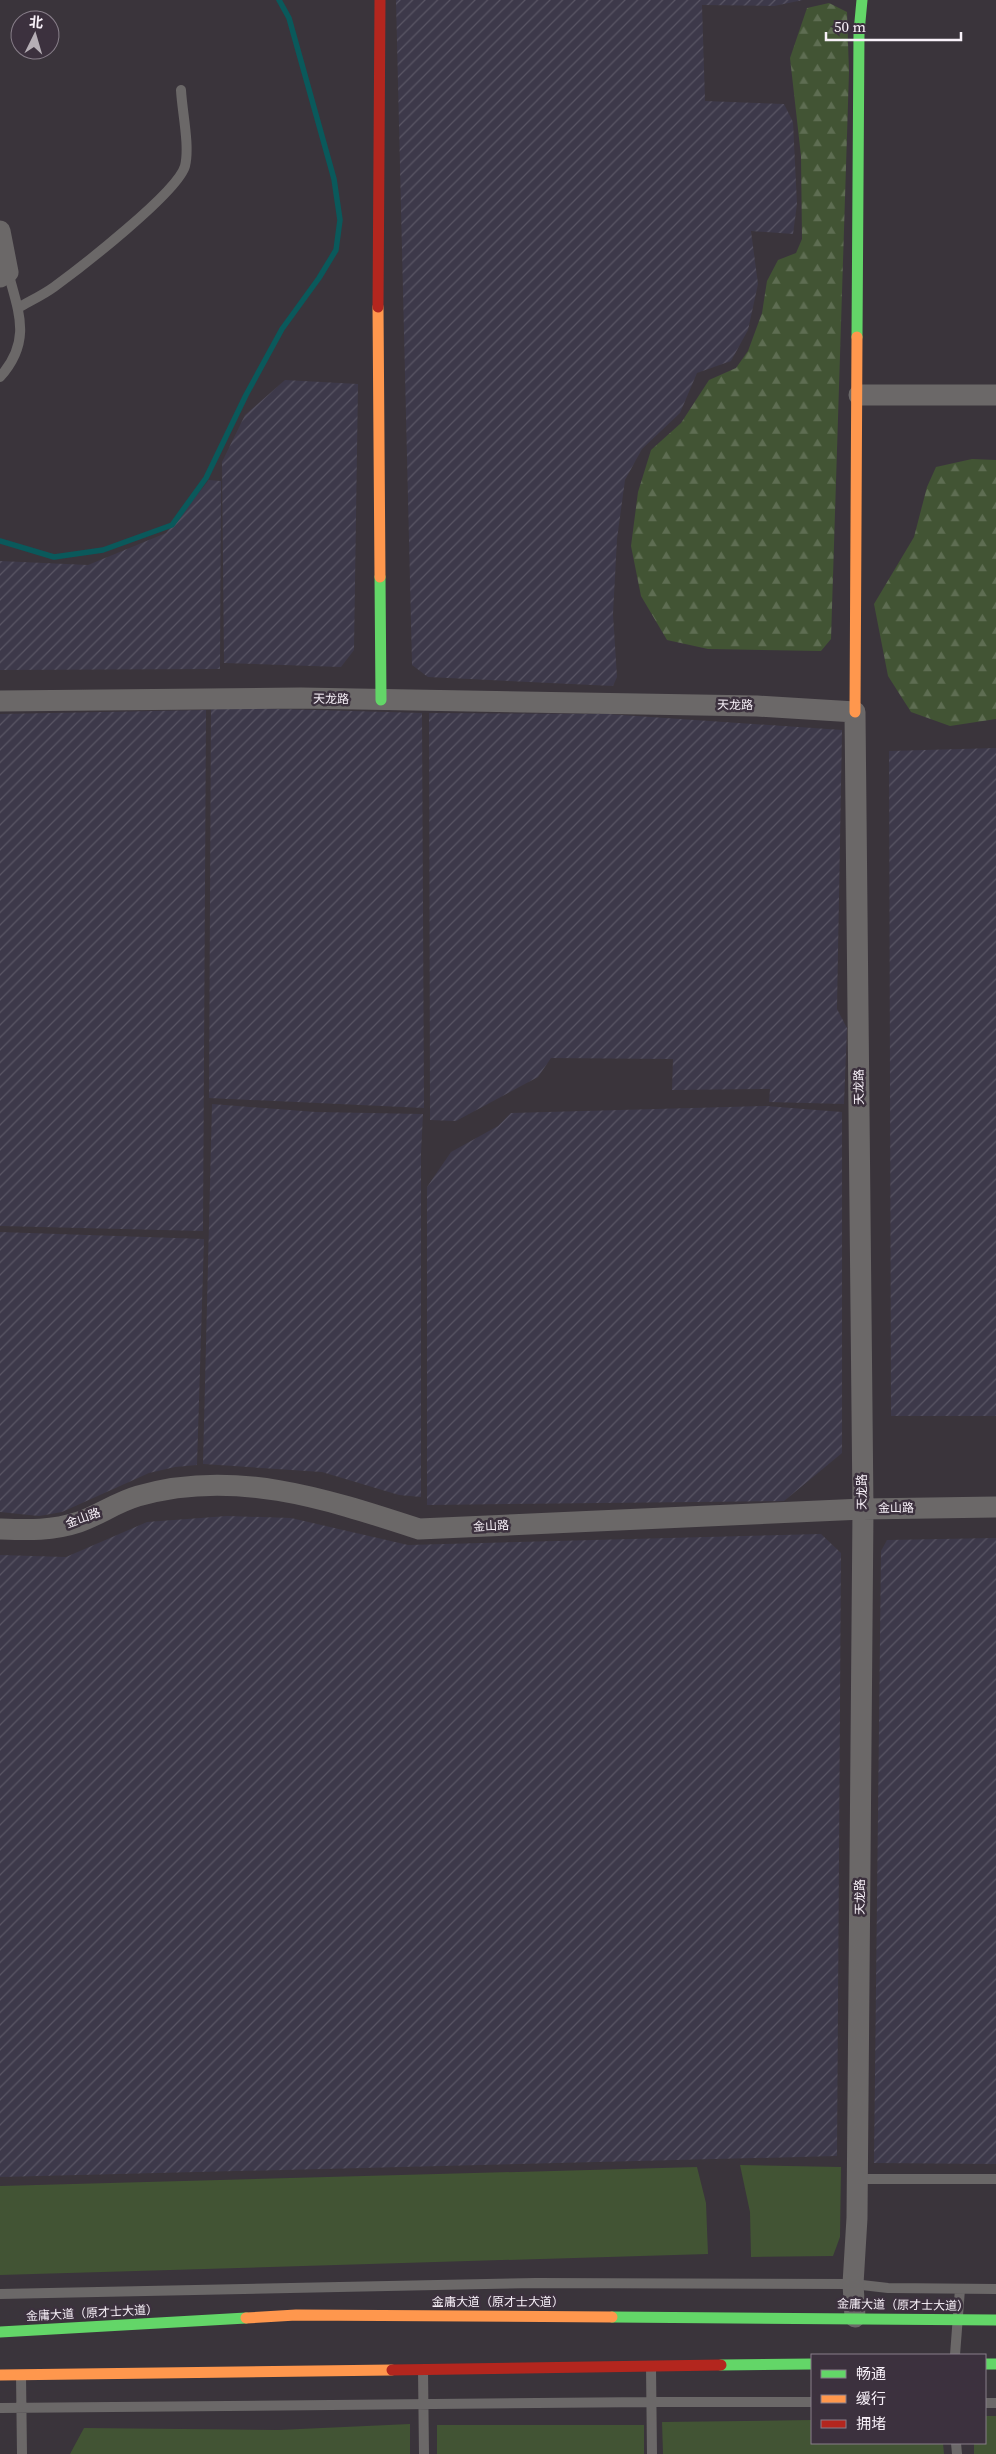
<svg xmlns="http://www.w3.org/2000/svg" width="996" height="2454" font-family="'Source Serif 4','Noto Sans SC',serif">
  <style>
    .industrial { fill: url(#industrial-furrows) }
    .forest { fill: url(#forest-firs) }
    .green { fill: #425434 }
    .lines { fill: none; stroke-linecap: round; stroke-linejoin: round }
    .stream { stroke: #0a595b; stroke-width: 5.5 }
    .lane { stroke: #6b6868; stroke-width: 10 }
    .street { stroke: #6b6868; stroke-width: 21 }
    .fast { stroke: #63d668; stroke-width: 11 }
    .slow { stroke: #ff974d; stroke-width: 11 }
    .jam { stroke: #b3261e; stroke-width: 11 }
    .labels { text-anchor: middle; stroke-width: 5; stroke-linejoin: round; paint-order: stroke }
    .street-label { font-size: 12px; fill: #f8f1f9; stroke: #3c313e }
  </style>
  <defs>
    <pattern id="industrial-furrows" width="10" height="10" patternUnits="userSpaceOnUse" patternTransform="scale(1.25)"><rect width="10" height="10" fill="#3d394a"/><path d="M-1 1l2-2M0 10L10 0M9 11l2-2" fill="none" stroke="#5a5665"/></pattern>
    <pattern id="forest-firs" width="22" height="20" patternUnits="userSpaceOnUse" patternTransform="scale(1.25)"><rect width="22" height="20" fill="#425434"/><path d="M5 1l3.5 6h-7zM16 11l3.5 6h-7z" fill="#5e6d52"/></pattern>
  </defs>
  <rect width="100%" height="100%" fill="#3a343b"/>
  <path class="industrial" d="M396,0h407l-29,6 -72,-1 3,96 79,3 9,18 4,82 -4,30 -42,-3 7,53 -10,46 -17,31 -34,12 -17,40 -38,36 -17,31 -8,59 -4,75 4,63 -4,9 -185,-9 -16,-12z
    M285,380l73,4 -4,266 -13,17 -117,-4 -2,-201 23,-47z
    M209,480l12,1 -1,188 -220,1v-109l88,4 78,-32z
    M211,707l211,6 2,395 -215,-10z
    M206,710l-3,521 -203,-5v-512z
    M429,713l178,1 235,16 -5,279 10,19 -3,76 -75,-2 1,-13 -98,1 1,-31 -122,-1 -13,19 -82,44 -26,-1z
    M996,748v668h-105l-2,-665z
    M212,1104l104,8 107,2 -2,39v344l-22,-2 -77,-23 -119,-8z
    M766,1106l76,6v341l-58,48 -357,4v-318l24,-35 47,-26 13,-13z
    M0,1232l204,7 -7,226 -22,2 -26,6 -87,39 -23,4 -39,-4z
    M227,1516l64,2 117,27 413,-11 20,19 -4,603 -837,21v-622l66,2 81,-35z
    M996,1538v626l-122,-1 7,-612 6,-11z"/>
  <path class="forest" d="M829,3l18,9 2,60 -18,567 -10,12 -113,-2 -41,-9 -26,-44 -10,-50 7,-54 13,-42 30,-27 28,-43 27,-12 12,-17 14,-38 5,-32 11,-21 18,-7 6,-14 -1,-83 -11,-98 17,-50z
    M972,459l24,1v259l-46,7 -39,-14 -23,-36 -14,-72 40,-67 13,-50 9,-20z"/>
  <path class="green" d="M740,2165l101,2 -1,70 -7,19 -82,1 -1,-45z
    M697,2167l9,36 2,51 -708,21v-89z
    M985,2416h11v38h-22v-11h11z
    M812,2420v23h131l1,11h-281l-1,-32z
    M410,2424v30h-340l14,-26 194,2z
    M437,2425h207v29h-207z"/>
  <g class="lines">
    <path class="stream" d="M0,541l54,16 49,-7 69,-25 34,-47 40,-83 36,-66 37,-51 17,-28 4,-30 -6,-41 -45,-161 -10,-18"/>
    <path class="lane" d="M18,308c12,-7 25,-13 36,-21 26,-19 124,-95 131,-121 5,-20 -3,-55 -4,-76
      M0,377c32,-36 19,-64 8,-105
      M857,2179h139
      M0,2294l536,-11 317,1 35,4 108,1
      M955,2355l5,-66
      M651,2367l1,87
      M423,2370l1,84
      M21,2375l1,79
      M985,2403h11
      M0,2408l651,-6h161
      M956,2443l1,11"/>
    <path class="street" d="M0,231l8,41 -8,5
      M859,395h137
      M0,701l301,-3 456,8 98,6 8,797 -6,709 -4,66 2,33
      M0,1529c28,1 52,2 79,-7 20,-7 38,-20 59,-26 96,-28 189,3 281,33l444,-20 133,-2"/>
    <path class="fast" d="M857,337l2,-305 3,-32
      M380,577l1,123
      M612,2317l384,3
      M0,2332l246,-14
      M985,2364h11
      M721,2365l91,-1"/>
    <path class="slow" d="M378,307l2,270
      M855,712l2,-375
      M246,2318l50,-3 316,2
      M0,2375l392,-5"/>
    <path class="jam" d="M378,307l2,-307
      M392,2370l329,-5"/>
  </g>
  <g class="labels">
    <g class="street-label">
      <text transform="translate(331 699) rotate(1)" y="4">天龙路</text>
      <text transform="translate(735 705) rotate(1)" y="4">天龙路</text>
      <text transform="translate(859 1087) rotate(-91)" y="4">天龙路</text>
      <text transform="translate(862 1492) rotate(-90)" y="4">天龙路</text>
      <text transform="translate(896 1508) rotate(-1)" y="4">金山路</text>
      <text transform="translate(83 1518) rotate(-20)" y="4">金山路</text>
      <text transform="translate(491 1526) rotate(-3)" y="4">金山路</text>
      <text transform="translate(860 1897) rotate(-90)" y="4">天龙路</text>
      <text x="498" y="2306">金庸大道（原才士大道）</text>
      <text transform="translate(903 2305) rotate(1)" y="4">金庸大道（原才士大道）</text>
      <text transform="translate(92 2313) rotate(-3)" y="4">金庸大道（原才士大道）</text>
    </g>
  </g>
  <rect x="811" y="2354" width="175" height="90" fill="#3c313e" stroke="#877e89"/>
  <rect x="821" y="2370" width="25" height="8" fill="#63d668" stroke="#877e89"/>
  <text x="856" y="2379" font-size="15" fill="#f8f1f9">畅通</text>
  <rect x="821" y="2395" width="25" height="8" fill="#ff974d" stroke="#877e89"/>
  <text x="856" y="2404" font-size="15" fill="#f8f1f9">缓行</text>
  <rect x="821" y="2420" width="25" height="8" fill="#b3261e" stroke="#877e89"/>
  <text x="856" y="2429" font-size="15" fill="#f8f1f9">拥堵</text>
  <g transform="translate(35 35) rotate(5)"><circle r="24" fill="#3c313e" stroke="#877e89"/>
  <path d="M0-4L9 19L0 12L-9 19Z" fill="#b6afb6"/>
  <text y="-8" font-size="14" font-weight="bold" text-anchor="middle" fill="#f8f1f9">北</text>
  </g>
  <path d="M826 32v8h135v-8" fill="none" stroke="#f8f1f9" stroke-width="2.5"/>
  <text x="834" y="32" font-size="15" fill="#f8f1f9" stroke="#3c313e" stroke-width="4" paint-order="stroke">50 m</text>
</svg>
